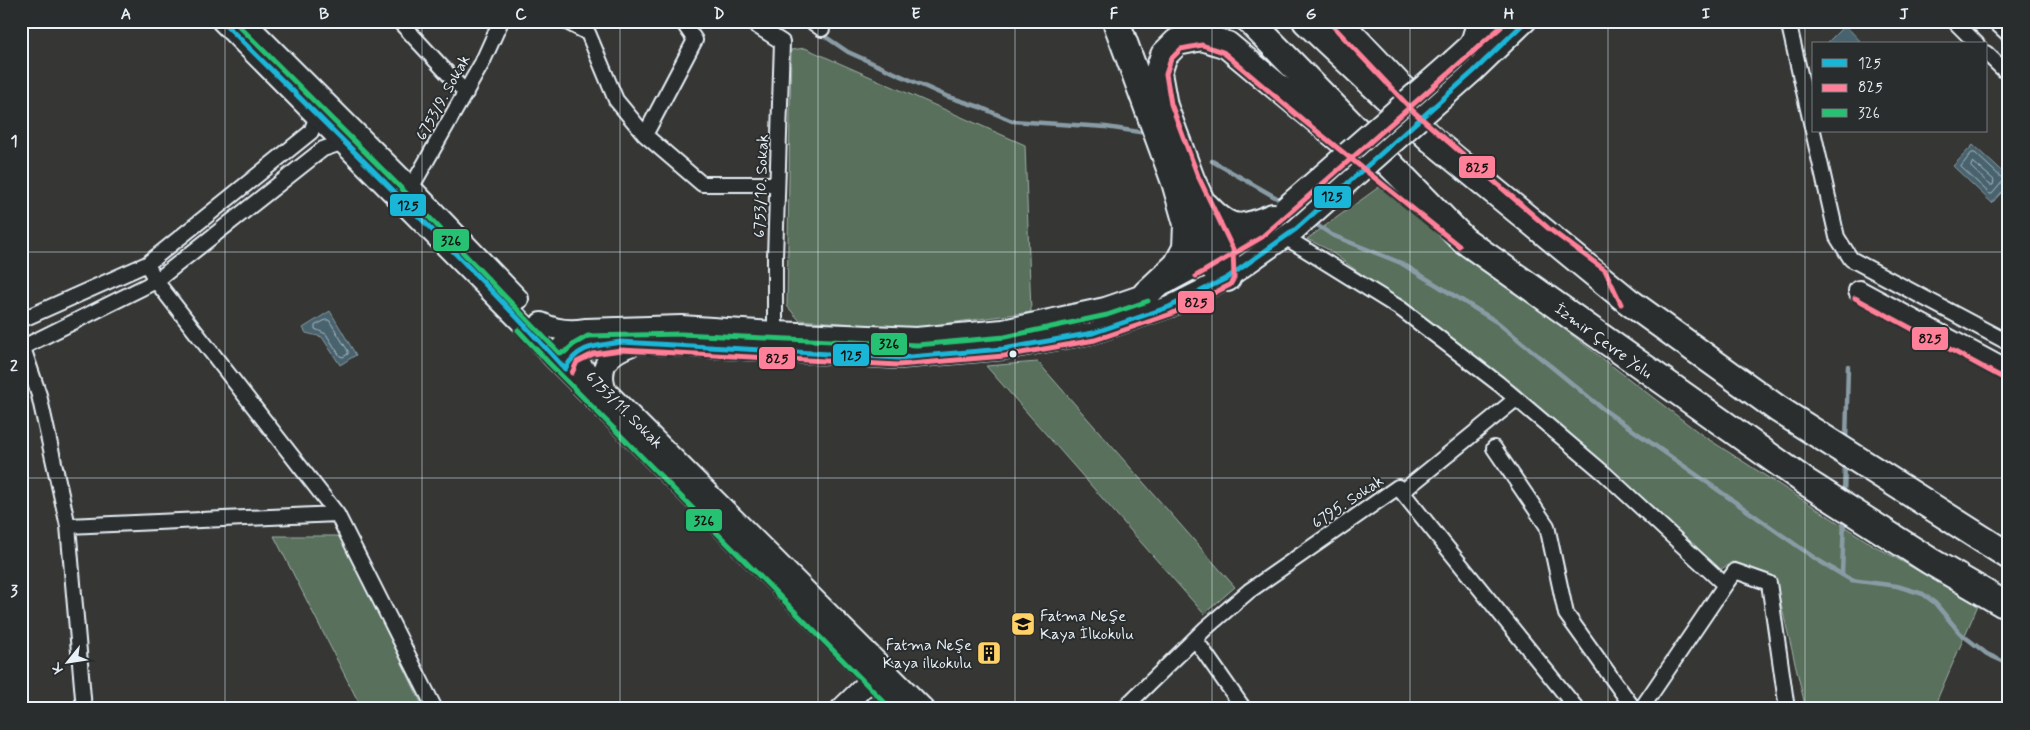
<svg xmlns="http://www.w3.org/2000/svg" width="2030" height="730" font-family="Mynerve,sans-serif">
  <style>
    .green { fill: #59705c; stroke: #a0b0aa }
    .water { fill: #4a646e; stroke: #899ca5 }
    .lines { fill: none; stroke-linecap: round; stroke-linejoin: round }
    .shore { stroke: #a9b9c1; stroke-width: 1 }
    .stream { stroke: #899ca5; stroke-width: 4.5 }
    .street-casing { stroke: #e8f1f8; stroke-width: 18 }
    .secondary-casing { stroke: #e8f1f8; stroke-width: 24 }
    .highway-casing { stroke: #e8f1f8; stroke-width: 30 }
    .street { stroke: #2a2d2e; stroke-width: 14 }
    .secondary { stroke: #2a2d2e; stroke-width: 20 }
    .highway { stroke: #2a2d2e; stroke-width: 26 }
    .secondary-bridge-casing { stroke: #e8f1f8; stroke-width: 24; stroke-linecap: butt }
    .secondary-bridge { stroke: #2a2d2e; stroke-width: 20 }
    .bus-1-casing { stroke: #2a2d2e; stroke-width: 9 }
    .bus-2-casing { stroke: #2a2d2e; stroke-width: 9 }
    .bus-3-casing { stroke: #2a2d2e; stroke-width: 9 }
    .bus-1 { stroke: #1ab6d8; stroke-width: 5 }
    .bus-2 { stroke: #ff8098; stroke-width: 5 }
    .bus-3 { stroke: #26c172; stroke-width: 5 }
    .grid { fill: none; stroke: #e8f1f8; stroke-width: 1; stroke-opacity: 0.55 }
    .bus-dot { fill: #e8f1f8; stroke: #2a2d2e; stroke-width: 2 }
    .labels { text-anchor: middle; stroke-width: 4; stroke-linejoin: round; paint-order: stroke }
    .street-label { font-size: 16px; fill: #e8f1f8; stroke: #2a2d2e }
    .poi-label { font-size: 16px; fill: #e8f1f8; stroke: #2a2d2e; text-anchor: start }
    .line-badge { stroke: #2a2d2e; stroke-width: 2 }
    .pale-badge-label { font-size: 14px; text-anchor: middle; font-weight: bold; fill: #111 }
    .neatline { fill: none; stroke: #e8f1f8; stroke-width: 2 }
    .grid-label { font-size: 16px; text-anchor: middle; font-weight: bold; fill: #e8f1f8 }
  </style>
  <rect width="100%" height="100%" fill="#363634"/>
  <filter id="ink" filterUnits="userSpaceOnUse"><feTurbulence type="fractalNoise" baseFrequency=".02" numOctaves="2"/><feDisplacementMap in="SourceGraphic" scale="10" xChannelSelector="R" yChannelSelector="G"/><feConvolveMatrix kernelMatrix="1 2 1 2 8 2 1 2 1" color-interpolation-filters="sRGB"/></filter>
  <g filter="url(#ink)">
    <path class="green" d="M805,48l220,97 6,167 -119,16 -113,-8 -12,-14 4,-256z
      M1379,187l323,248 171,110 105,60 -45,104h-127l-30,-126 -44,-21 -15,10 -199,-184 -191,-139 -20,-10z
      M1038,362l197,225 -31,27 -218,-248z
      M274,536h67l83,173h-62z"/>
    <path class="water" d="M1845,25l18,19h-37z
      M1973,145l36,33v6l-17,19 -39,-37z
      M330,311l26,44 -16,10 -18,-28 -16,-4 -3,-5z"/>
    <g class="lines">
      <path class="shore" d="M1972,153h3l29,27 -12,14h-2l-29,-27z
        M1973,162l21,18 -1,5h-3l-19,-18z
        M326,320h3l19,31v3l-5,3 -3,-1 -14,-22 -11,-5v-3z"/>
      <path class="stream" d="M820,33l28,19 98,44 34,11 32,14 94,6 40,6
        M1212,161l70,40
        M1311,221l21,14 69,28 96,59 106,87 213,150 35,21 46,6 26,8 12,9 25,30 27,21 22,10
        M1846,442l2,-76
        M1844,495l1,-32
        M1842,575l2,-57"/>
      <defs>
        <path id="street" d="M399,21l67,72
          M565,21l23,12 28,67 29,35
          M682,21l13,19 -50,95 57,49h75
          M749,21l33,21 -7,215v75
          M811,21l11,8
          M1788,21l49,216 14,22 158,84
          M1954,21l23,23
          M1994,21l15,14
          M1986,53l23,22
          M411,188l71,-125 19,-42
          M1285,237l116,72 98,75 106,90 120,111 -84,124
          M147,264l9,17 181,233
          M21,320l126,-56 164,-132 6,-16
          M21,342l18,53 29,131 16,183
          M23,347l133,-66 167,-132 21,-7
          M1494,448l53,78 19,88 68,95
          M1402,492l114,-93
          M68,526l269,-12 98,195
          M1725,585l10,-14 34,12 18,126
          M1195,639l49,70
          M1123,709l83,-81 43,-37 149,-104 179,222"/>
        <path id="secondary" d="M222,21l308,310 23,26 349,352
          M244,21l167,167 107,111
          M1454,59l42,-38
          M1473,72l53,-51
          M1859,291l150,81
          M541,323c14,7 28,9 44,6
          M553,357l17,-19 16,-9 95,-3 94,6 141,6 87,-8 102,-22 41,-14 80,-43 38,-26
          M579,364l345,345
          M565,369l7,-13 19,-9 30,-5 277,16 105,-9 90,-16 76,-26 58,-29 69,-49
          M605,389c-7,-25 5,-36 27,-44
          M841,709l31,-30"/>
        <path id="highway" d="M1116,21l59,161 12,42 -1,24 -9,17 -31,29
          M1250,21l214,219 342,242 124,79 79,46
          M1306,21l126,119 196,161 150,108 231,147
          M1338,21l73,77
          M1474,43l7,-22
          M1206,206c25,27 35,24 67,11
          M1187,224l20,38 20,16
          M1227,278l-1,-27 -14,-26 -21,-46 -27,-73 -6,-33 6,-18 13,-13 25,-5 25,8 142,118"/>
      </defs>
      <use href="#street" class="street-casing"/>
      <use href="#secondary" class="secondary-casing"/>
      <use href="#highway" class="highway-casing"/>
      <use href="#street" class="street"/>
      <use href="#secondary" class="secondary"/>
      <use href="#highway" class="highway"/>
      <defs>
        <path id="secondary-bridge" d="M1285,207l169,-148
          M1296,229l177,-157"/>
      </defs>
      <use href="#secondary-bridge" class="secondary-bridge-casing"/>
      <use href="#secondary-bridge" class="secondary-bridge"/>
      <defs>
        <path id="bus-1" d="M222,21c116,115 233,228 343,348 13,-24 31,-23 56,-27l277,16 105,-9 90,-16 76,-26 58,-29 69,-49 177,-157 53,-51"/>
        <path id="bus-2" d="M1333,26l81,86 134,116 57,42 16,34
          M1196,276l66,-39 239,-210
          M1855,298l150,81
          M572,373l5,-11 16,-8 28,-4 277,15 106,-9 91,-16 76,-26 59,-29 4,-7 -1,-29 -35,-73 -27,-72 -5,-30 5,-15 10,-10 21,-4 21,7 80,68 156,126"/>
        <path id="bus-3" d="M239,26l167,167 153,160 6,-1 9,-8 14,-8 93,-2 236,11 88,-8 102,-22 41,-14
          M518,330l30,32 343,347"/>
      </defs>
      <use href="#bus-1" class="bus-1-casing"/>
      <use href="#bus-2" class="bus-2-casing"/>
      <use href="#bus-3" class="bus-3-casing"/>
      <use href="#bus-1" class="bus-1"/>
      <use href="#bus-2" class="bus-2"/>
      <use href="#bus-3" class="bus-3"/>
    </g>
  </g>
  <path class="grid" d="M225,21v688M422,21v688M620,21v688M818,21v688M1015,21v688M1212,21v688M1410,21v688M1608,21v688M1805,21v688M21,252h1988M21,478h1988"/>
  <defs>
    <symbol id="school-square" viewBox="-11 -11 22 22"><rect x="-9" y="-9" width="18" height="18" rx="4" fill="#ffd166" stroke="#2a2d2e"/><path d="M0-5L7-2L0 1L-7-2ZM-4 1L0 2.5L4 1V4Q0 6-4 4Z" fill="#111"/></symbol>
    <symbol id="building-square" viewBox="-11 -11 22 22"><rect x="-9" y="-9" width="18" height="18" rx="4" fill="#ffd166" stroke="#2a2d2e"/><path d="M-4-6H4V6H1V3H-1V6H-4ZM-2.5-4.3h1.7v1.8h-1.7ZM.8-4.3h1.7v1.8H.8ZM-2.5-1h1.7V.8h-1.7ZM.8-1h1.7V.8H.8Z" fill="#111"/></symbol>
  </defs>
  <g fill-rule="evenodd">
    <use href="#school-square" x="1009" y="610" width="28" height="28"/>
    <use href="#building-square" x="975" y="639" width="28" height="28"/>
  </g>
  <circle class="bus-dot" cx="1013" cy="354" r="4.5"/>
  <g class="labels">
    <g class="street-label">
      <text transform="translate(442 97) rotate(-61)" y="6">6753/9. Sokak</text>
      <text transform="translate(760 186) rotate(-88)" y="6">6753/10. Sokak</text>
      <text transform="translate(1604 340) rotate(36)" y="6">İzmir Çevre Yolu</text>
      <text transform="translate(625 409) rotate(45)" y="6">6753/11. Sokak</text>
      <text transform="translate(1347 501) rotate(-34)" y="6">6795. Sokak</text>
    </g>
    <g class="poi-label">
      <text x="1040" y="621">Fatma Neşe<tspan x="1040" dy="18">Kaya İlkokulu</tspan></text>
      <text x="972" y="650" text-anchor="end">Fatma Neşe<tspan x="972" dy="18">Kaya ilkokulu</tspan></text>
    </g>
  </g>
  <g class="line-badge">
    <rect x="1458" y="155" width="38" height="24" rx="5" fill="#ff8098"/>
    <rect x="1313" y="185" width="39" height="24" rx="5" fill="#1ab6d8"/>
    <rect x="389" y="193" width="38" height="24" rx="5" fill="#1ab6d8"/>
    <rect x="432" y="228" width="38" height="24" rx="5" fill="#26c172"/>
    <rect x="1177" y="290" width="38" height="24" rx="5" fill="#ff8098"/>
    <rect x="1911" y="326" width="38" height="25" rx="5" fill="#ff8098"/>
    <rect x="870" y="332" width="38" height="24" rx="5" fill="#26c172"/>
    <rect x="832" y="343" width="38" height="24" rx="5" fill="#1ab6d8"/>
    <rect x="758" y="346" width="38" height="24" rx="5" fill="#ff8098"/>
    <rect x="685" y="508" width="38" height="24" rx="5" fill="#26c172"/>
  </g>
  <g class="pale-badge-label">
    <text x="1477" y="172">825</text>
    <text x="1332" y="201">125</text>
    <text x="408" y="210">125</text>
    <text x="451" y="245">326</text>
    <text x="1196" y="307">825</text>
    <text x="1930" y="343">825</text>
    <text x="889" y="348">326</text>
    <text x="851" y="360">125</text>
    <text x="777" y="363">825</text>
    <text x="704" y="525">326</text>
  </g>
  <rect width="2030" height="730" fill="none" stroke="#2a2d2e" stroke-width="55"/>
  <rect x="1812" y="42" width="175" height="90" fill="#2a2d2e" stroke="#767b7f"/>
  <rect x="1822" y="59" width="25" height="8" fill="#1ab6d8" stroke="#767b7f"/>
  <text x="1858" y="68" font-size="15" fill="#e8f1f8">125</text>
  <rect x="1822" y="84" width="25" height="8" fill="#ff8098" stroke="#767b7f"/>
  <text x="1858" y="92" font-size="15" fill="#e8f1f8">825</text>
  <rect x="1822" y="109" width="25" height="8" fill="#26c172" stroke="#767b7f"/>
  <text x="1858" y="118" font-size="15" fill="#e8f1f8">326</text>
  <g transform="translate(68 662) rotate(240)" stroke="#2a2d2e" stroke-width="4" paint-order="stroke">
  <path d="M0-4L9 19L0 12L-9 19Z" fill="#e8f1f8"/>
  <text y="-8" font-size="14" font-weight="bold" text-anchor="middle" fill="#e8f1f8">K</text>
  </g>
  <rect x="28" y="28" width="1974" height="674" class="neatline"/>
  <g class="grid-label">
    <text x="126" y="19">A</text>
    <text x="324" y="19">B</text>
    <text x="521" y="19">C</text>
    <text x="719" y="19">D</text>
    <text x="916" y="19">E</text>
    <text x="1114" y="19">F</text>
    <text x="1311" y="19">G</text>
    <text x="1509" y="19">H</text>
    <text x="1706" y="19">I</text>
    <text x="1904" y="19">J</text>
    <text x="14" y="146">1</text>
    <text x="14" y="371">2</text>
    <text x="14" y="596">3</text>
  </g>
</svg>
